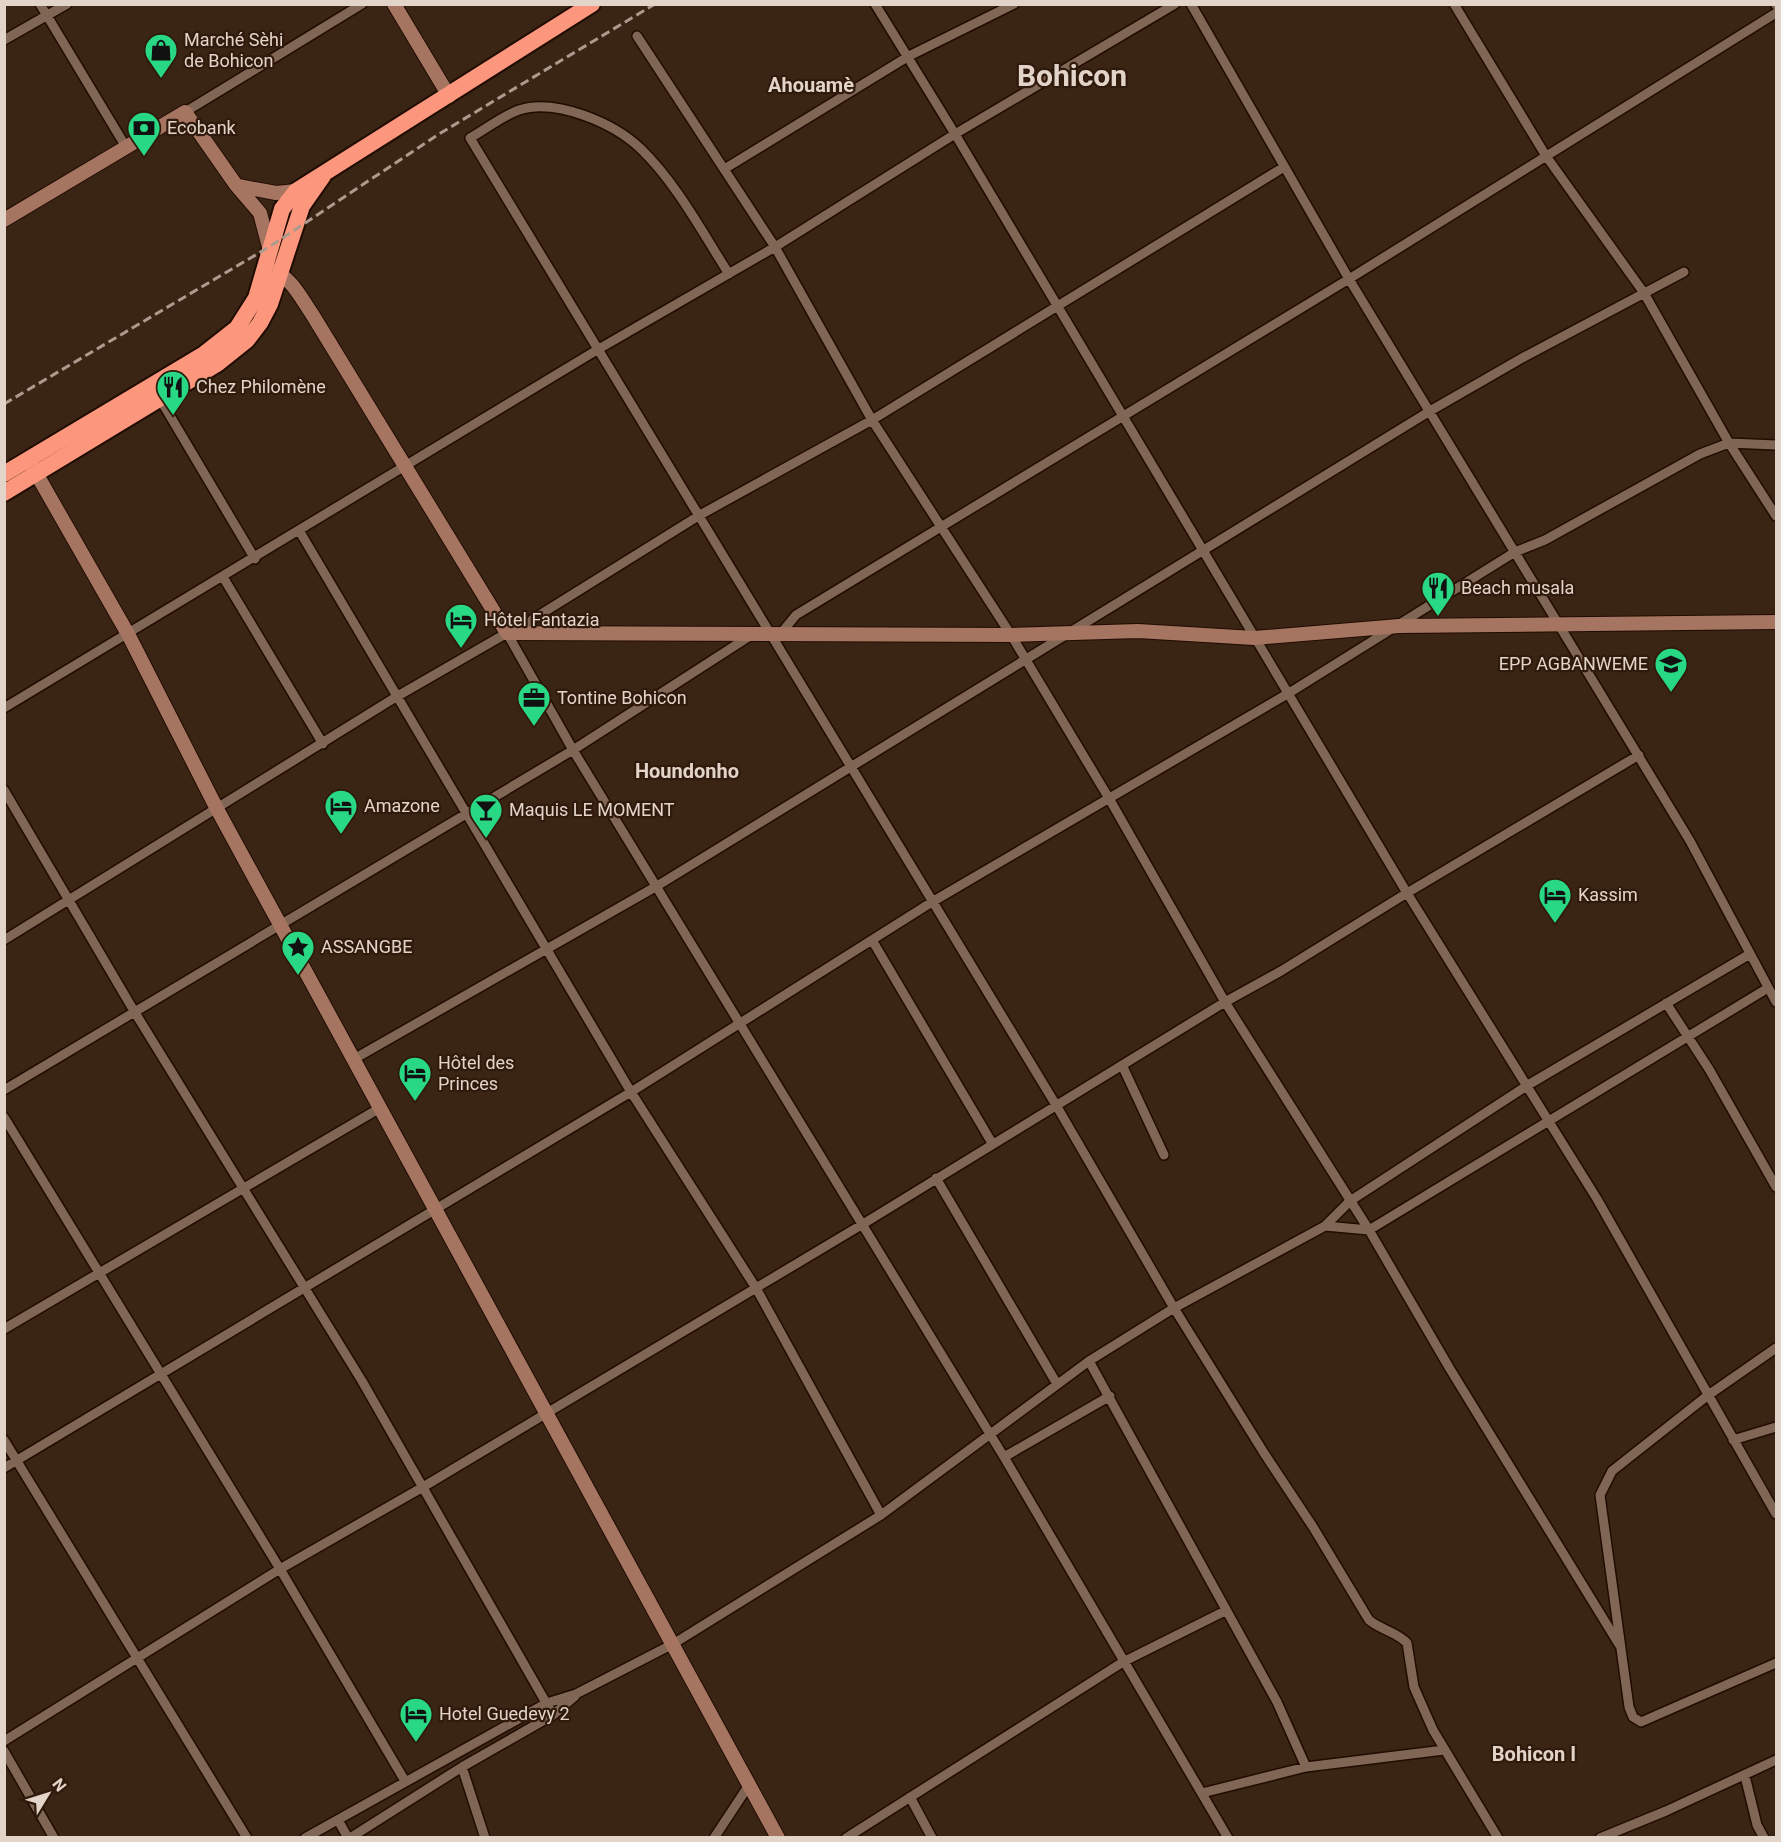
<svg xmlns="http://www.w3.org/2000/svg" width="1781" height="1842" font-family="Roboto,sans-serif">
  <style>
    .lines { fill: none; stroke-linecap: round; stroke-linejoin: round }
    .street-casing { stroke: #200c01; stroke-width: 12 }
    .secondary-casing { stroke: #200c01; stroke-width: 16 }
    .highway-casing { stroke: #200c01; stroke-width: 20 }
    .street { stroke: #806655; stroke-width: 9 }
    .secondary { stroke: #a57561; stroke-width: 14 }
    .highway { stroke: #fc977d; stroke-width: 16 }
    .rail { stroke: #ac9a8e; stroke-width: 3; stroke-dasharray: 9 4.5; stroke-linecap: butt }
    .labels { text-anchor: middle; stroke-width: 4.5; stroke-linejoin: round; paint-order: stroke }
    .poi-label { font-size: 18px; fill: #e3d4ca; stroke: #2f1a0b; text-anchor: start }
    .neighbourhood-label { font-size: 20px; font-weight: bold; fill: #e3d4ca; stroke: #2f1a0b }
    .town-label { font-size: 30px; font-weight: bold; fill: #e3d4ca; stroke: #2f1a0b }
  </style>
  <rect width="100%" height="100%" fill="#3a2414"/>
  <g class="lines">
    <defs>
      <path id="street" d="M40,4l86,143
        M875,4l80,130 452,759 190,306 179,315
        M1191,4l158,275 341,562 86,161
        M1454,4l92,152 98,137 85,150 47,73
        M1776,4v1
        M637,36l138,211 97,173 139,215 99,165 115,202 144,228 81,139 170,277
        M4,40l63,-36
        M185,112l177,-108
        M726,168l183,-112 105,-52
        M729,274c-27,-42 -52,-90 -88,-125 -27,-26 -85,-51 -122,-39 -17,6 -33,19 -49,28l586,967 118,203 90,145 49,74 56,93c12,10 28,12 38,23l7,44 19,43 65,108
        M160,399l95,160
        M300,532l331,560 125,196 125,227
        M223,577l100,167
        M522,632l11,-13 167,-104 172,-95 412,-253
        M782,632l14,-17 553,-336 427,-266
        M4,708l593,-358 178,-103 180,-113 220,-130
        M4,790l130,221 228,370 191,334
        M4,940l392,-243 111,-64 66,117 431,707 224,381
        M872,940l120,203
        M1666,1003l43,66 67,118
        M354,1059l303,-173 773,-475 94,-54 160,-85
        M1122,1065l42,90
        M4,1090l569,-340 180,-116
        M4,1117l276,452 125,212
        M936,1178l121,206
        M1325,1226l44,4 399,-242
        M4,1329l376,-221
        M1776,1348l-69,48 -95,75 -12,24 29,212 4,10 8,5 135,-59
        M1089,1361l188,341 29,65
        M4,1440l243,398
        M1733,1440l43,-13
        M1004,1457l106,-61
        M4,1468l627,-376 301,-190 357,-209 226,-141 30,-12 155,-86 29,-11 47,2
        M4,1741l276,-172 143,-82 440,-263 362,-222 56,-31 126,-78 232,-138
        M4,1751l50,87
        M462,1767l23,71
        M1745,1776l12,49 7,13
        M1202,1793l104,-26 138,-17
        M910,1797l22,41
        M338,1820l10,18
        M305,1838l242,-135 29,-9 97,-50 208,-129 208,-154 85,-53 151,-82 25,-25 178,-116 222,-131
        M350,1838l112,-71 91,-52 22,-19
        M714,1838l35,-53
        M846,1838l277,-176 102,-51
        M1600,1838l66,-27 110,-51"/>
      <path id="secondary" d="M394,4l55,92
        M238,186l38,7 20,-2
        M4,220l181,-108 51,73 24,28 9,34
        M272,270c19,7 29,28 40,44l195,319 504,2 127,-4 116,7 145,-12 377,-4
        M32,466l96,168 89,175 561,1029"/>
      <path id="highway" d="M4,474l200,-120 33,-26 19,-30 26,-89 14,-18 296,-187
        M4,493l213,-129 30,-24 13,-17 10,-19 32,-98 21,-30"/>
    </defs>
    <use href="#street" class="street-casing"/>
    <use href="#secondary" class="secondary-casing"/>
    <use href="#highway" class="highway-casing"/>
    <use href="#street" class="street"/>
    <use href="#secondary" class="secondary"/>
    <use href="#highway" class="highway"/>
    <path class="rail" d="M4,404l265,-157 170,-113 216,-130"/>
  </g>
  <defs>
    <symbol id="shop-pin" viewBox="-11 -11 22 30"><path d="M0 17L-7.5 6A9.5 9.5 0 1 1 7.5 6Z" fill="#28d885" stroke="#2f1a0b"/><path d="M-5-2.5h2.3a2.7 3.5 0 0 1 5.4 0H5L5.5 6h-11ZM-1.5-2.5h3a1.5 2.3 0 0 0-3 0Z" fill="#111"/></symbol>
    <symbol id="bank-pin" viewBox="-11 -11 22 30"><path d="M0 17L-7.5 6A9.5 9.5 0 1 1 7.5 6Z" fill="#28d885" stroke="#2f1a0b"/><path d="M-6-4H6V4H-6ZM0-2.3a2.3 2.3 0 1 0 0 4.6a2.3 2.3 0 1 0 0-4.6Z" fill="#111"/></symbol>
    <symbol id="restaurant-pin" viewBox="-11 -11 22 30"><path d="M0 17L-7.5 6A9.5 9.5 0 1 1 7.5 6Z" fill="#28d885" stroke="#2f1a0b"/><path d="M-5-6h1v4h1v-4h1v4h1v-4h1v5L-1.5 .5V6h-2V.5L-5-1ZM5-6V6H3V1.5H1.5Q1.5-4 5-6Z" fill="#111"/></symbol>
    <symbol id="hotel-pin" viewBox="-11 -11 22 30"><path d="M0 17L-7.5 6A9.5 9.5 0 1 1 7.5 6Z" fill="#28d885" stroke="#2f1a0b"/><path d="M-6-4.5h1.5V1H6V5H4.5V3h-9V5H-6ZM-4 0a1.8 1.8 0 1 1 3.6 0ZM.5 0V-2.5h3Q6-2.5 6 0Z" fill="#111"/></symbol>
    <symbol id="school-pin" viewBox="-11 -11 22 30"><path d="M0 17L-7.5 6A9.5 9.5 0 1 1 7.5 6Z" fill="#28d885" stroke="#2f1a0b"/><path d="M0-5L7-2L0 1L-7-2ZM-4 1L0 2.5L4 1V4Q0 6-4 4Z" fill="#111"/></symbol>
    <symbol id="office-pin" viewBox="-11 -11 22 30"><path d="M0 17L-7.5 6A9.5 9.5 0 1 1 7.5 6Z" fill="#28d885" stroke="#2f1a0b"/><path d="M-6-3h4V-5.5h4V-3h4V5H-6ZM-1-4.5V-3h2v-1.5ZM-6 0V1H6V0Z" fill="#111"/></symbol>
    <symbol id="bar-pin" viewBox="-11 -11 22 30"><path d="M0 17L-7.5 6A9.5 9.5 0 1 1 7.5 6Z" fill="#28d885" stroke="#2f1a0b"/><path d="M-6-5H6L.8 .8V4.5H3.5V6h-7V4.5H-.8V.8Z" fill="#111"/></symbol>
    <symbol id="sight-pin" viewBox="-11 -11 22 30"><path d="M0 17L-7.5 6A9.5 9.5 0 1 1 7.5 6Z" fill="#28d885" stroke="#2f1a0b"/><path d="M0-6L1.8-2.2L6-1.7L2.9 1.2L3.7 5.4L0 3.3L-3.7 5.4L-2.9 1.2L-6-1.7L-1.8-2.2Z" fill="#111"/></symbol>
  </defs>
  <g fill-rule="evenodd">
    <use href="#shop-pin" x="142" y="31" width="38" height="52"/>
    <use href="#bank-pin" x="125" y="109" width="38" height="52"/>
    <use href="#restaurant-pin" x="154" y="368" width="38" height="52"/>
    <use href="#restaurant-pin" x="1419" y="569" width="38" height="52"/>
    <use href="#hotel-pin" x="442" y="601" width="38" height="52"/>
    <use href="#school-pin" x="1652" y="645" width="38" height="52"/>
    <use href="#office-pin" x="515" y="679" width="38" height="52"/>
    <use href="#hotel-pin" x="322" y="787" width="38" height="52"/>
    <use href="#bar-pin" x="467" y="791" width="38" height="52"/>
    <use href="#hotel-pin" x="1536" y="876" width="38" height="52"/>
    <use href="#sight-pin" x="279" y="928" width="38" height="52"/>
    <use href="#hotel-pin" x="396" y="1054" width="38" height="52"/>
    <use href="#hotel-pin" x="397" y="1695" width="38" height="52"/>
  </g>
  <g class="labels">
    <g class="poi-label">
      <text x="184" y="46">Marché Sèhi<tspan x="184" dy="21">de Bohicon</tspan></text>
      <text x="167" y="134">Ecobank</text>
      <text x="196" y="393">Chez Philomène</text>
      <text x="1461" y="594">Beach musala</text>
      <text x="484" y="626">Hôtel Fantazia</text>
      <text x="1648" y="670" text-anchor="end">EPP AGBANWEME</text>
      <text x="557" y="704">Tontine Bohicon</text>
      <text x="364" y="812">Amazone</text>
      <text x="509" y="816">Maquis LE MOMENT</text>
      <text x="1578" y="901">Kassim</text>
      <text x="321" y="953">ASSANGBE</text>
      <text x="438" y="1069">Hôtel des<tspan x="438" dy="21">Princes</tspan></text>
      <text x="439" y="1720">Hotel Guedevy 2</text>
    </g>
    <g class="neighbourhood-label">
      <text x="811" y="92">Ahouamè</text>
      <text x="687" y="778">Houndonho</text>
      <text x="1534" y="1761">Bohicon I</text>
    </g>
    <g class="town-label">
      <text x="1072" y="86">Bohicon</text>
    </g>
  </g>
  <rect width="1781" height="1842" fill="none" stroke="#e3d4ca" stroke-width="12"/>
  <g transform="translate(48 1794) rotate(52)" stroke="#2f1a0b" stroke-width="4.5" paint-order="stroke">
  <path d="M0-4.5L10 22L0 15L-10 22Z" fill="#e3d4ca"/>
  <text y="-9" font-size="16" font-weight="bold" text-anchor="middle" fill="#e3d4ca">N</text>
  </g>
</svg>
